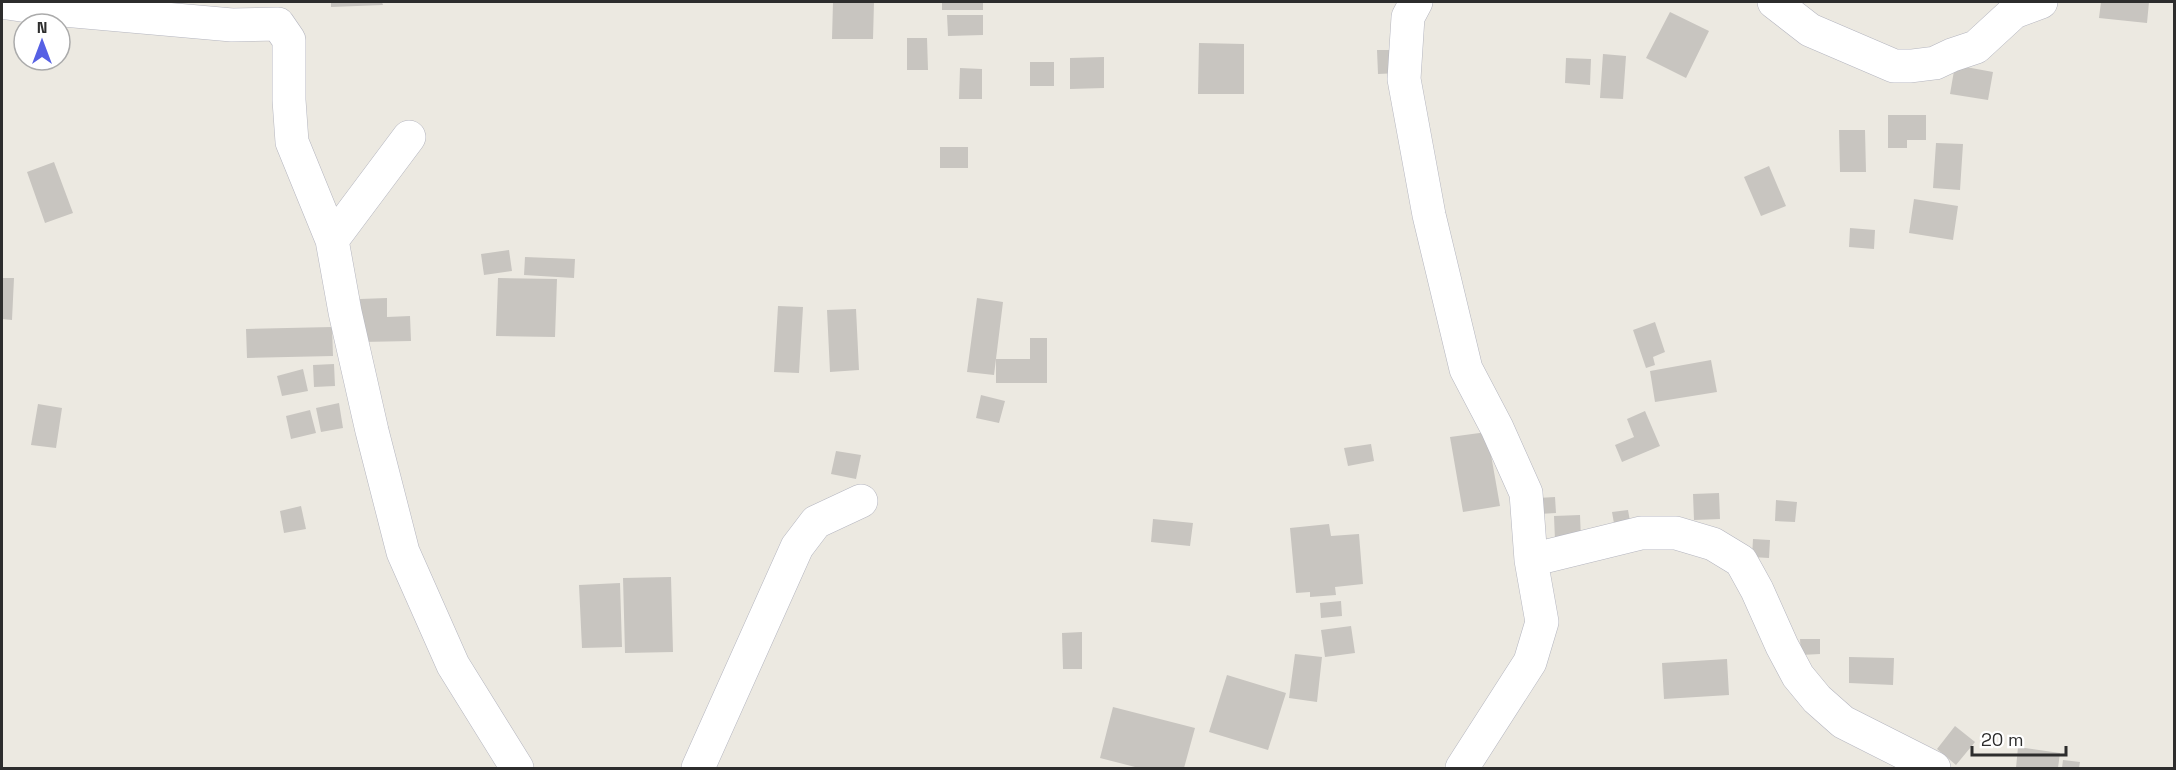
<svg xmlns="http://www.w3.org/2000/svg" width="2176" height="770" font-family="'Space Grotesk',sans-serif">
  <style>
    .building { fill: #c8c5c0 }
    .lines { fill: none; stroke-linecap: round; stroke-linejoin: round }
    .street-casing { stroke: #b4b5bf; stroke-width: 34 }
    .street { stroke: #fff; stroke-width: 33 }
  </style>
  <rect width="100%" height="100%" fill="#ece9e1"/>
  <path class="building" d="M331,2h51l1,3 -52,2z
    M833,2h41l-1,37h-41z
    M942,2h41v8h-41z
    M2101,2h48l-2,21 -48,-5z
    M1670,12l39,19 -23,47 -40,-20z
    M947,15h36v20l-35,1z
    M907,38h20l1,32h-21z
    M1199,43l45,1v50h-46z
    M1377,50h23v23l-22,1z
    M1603,54l23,2 -3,43 -23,-1z
    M1104,57v31l-34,1v-31z
    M1566,58l25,1 -1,26 -25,-2z
    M1030,62h24v24h-24z
    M1955,65l38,7 -5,28 -38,-6z
    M960,68l22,1v30h-23z
    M1888,115h38v25h-19v8h-19z
    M1839,130h26l1,42h-26z
    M1936,143l27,1 -3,46 -27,-2z
    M940,147h28v21h-28z
    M54,162l19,51 -28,10 -18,-51z
    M1769,166l17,40 -25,10 -17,-39z
    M1914,199l44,7 -5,34 -44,-7z
    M1850,228l25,2 -1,19 -25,-2z
    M509,250l3,21 -28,4 -3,-21z
    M525,257l50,2 -1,19 -50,-3z
    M2,278h12l-2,42 -10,-1z
    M498,278l59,1 -2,58 -59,-1z
    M387,298v19l23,-1 1,25 -49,1 -2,-43z
    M977,298l26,4 -9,73 -27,-3z
    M778,306l25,1 -4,66 -25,-1z
    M856,309l3,61 -29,2 -3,-62z
    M1655,322l10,30 -12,5 2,8 -9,3 -13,-38z
    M332,327l1,29 -86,2 -1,-29z
    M1030,338h17v45h-51v-24h34z
    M1711,360l6,32 -62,10 -5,-31z
    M334,364l1,22 -21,1 -1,-22z
    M303,369l5,22 -26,5 -5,-20z
    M981,395l24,6 -6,22 -23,-5z
    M339,403l4,25 -22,4 -5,-24z
    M38,404l24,4 -6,40 -25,-3z
    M310,410l6,23 -25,6 -5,-23z
    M1645,411l15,35 -38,16 -7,-17 19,-8 -7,-18z
    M1487,432l13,74 -37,6 -13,-75z
    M1371,444l3,17 -26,5 -4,-18z
    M836,451l25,4 -5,24 -25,-5z
    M1719,493l1,26 -26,1 -1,-26z
    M1555,497l1,16 -17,1 -1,-16z
    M1776,500l21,2 -2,20 -20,-1z
    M301,506l5,23 -22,4 -4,-22z
    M1628,510l3,17 -16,2 -3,-17z
    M1580,515l1,24 -26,1 -1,-24z
    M1153,519l40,4 -3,23 -39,-4z
    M1329,524l2,12 28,-2 4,50 -28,3 1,8 -26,2v-5l-14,1 -6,-65z
    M1753,539l17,1 -1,18 -17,-1z
    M671,577l2,75 -48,1 -2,-75z
    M620,583l2,64 -40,1 -3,-63z
    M1341,601l1,15 -21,2 -1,-15z
    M1351,626l4,27 -30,4 -4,-27z
    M1082,632v37h-19l-1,-36z
    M1800,639h20v15l-19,1z
    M1295,654l27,3 -5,45 -28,-4z
    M1849,657l45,1 -1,27 -44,-2z
    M1727,659l2,36 -65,4 -2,-36z
    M1227,675l59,18 -18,57 -59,-18z
    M1113,707l82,21 -11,40h-45l-39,-10z
    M1955,726l20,16 -19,23 -19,-16z
    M2018,747l42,6 -2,15h-42z
    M2063,760l17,2 -1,6h-17z"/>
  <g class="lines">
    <defs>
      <path id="street" d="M2,2l39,6 191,17 46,-1 11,16v60l3,42 40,98 13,72 27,119 31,121 50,113 64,103
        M1416,2l-8,15 -4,62 25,136 37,154 31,59 29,65 5,67 11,62 -12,40 -68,106
        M1774,2l36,28 84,36h17l24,-3 17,-8 24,-8 38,-35 27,-10
        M332,240l77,-103
        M1531,560l110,-27h35l37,11 28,17 16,29 25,56 16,30 19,23 26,23 91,46
        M698,768l99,-221 19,-25 45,-21"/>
    </defs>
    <use href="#street" class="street-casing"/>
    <use href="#street" class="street"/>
  </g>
  <rect width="2176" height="770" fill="none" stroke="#2d2d2d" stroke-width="6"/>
  <g transform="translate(42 42)"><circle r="28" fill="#ffffff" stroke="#ababab" stroke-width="1.5"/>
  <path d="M0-4.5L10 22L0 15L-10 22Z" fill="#5660e4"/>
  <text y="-9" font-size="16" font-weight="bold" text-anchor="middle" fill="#2d2d2d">N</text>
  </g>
  <path d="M1972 746v9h94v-9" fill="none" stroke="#2d2d2d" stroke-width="3"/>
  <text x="1981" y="746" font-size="18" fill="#2d2d2d" stroke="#ffffff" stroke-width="4.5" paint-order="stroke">20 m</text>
</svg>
